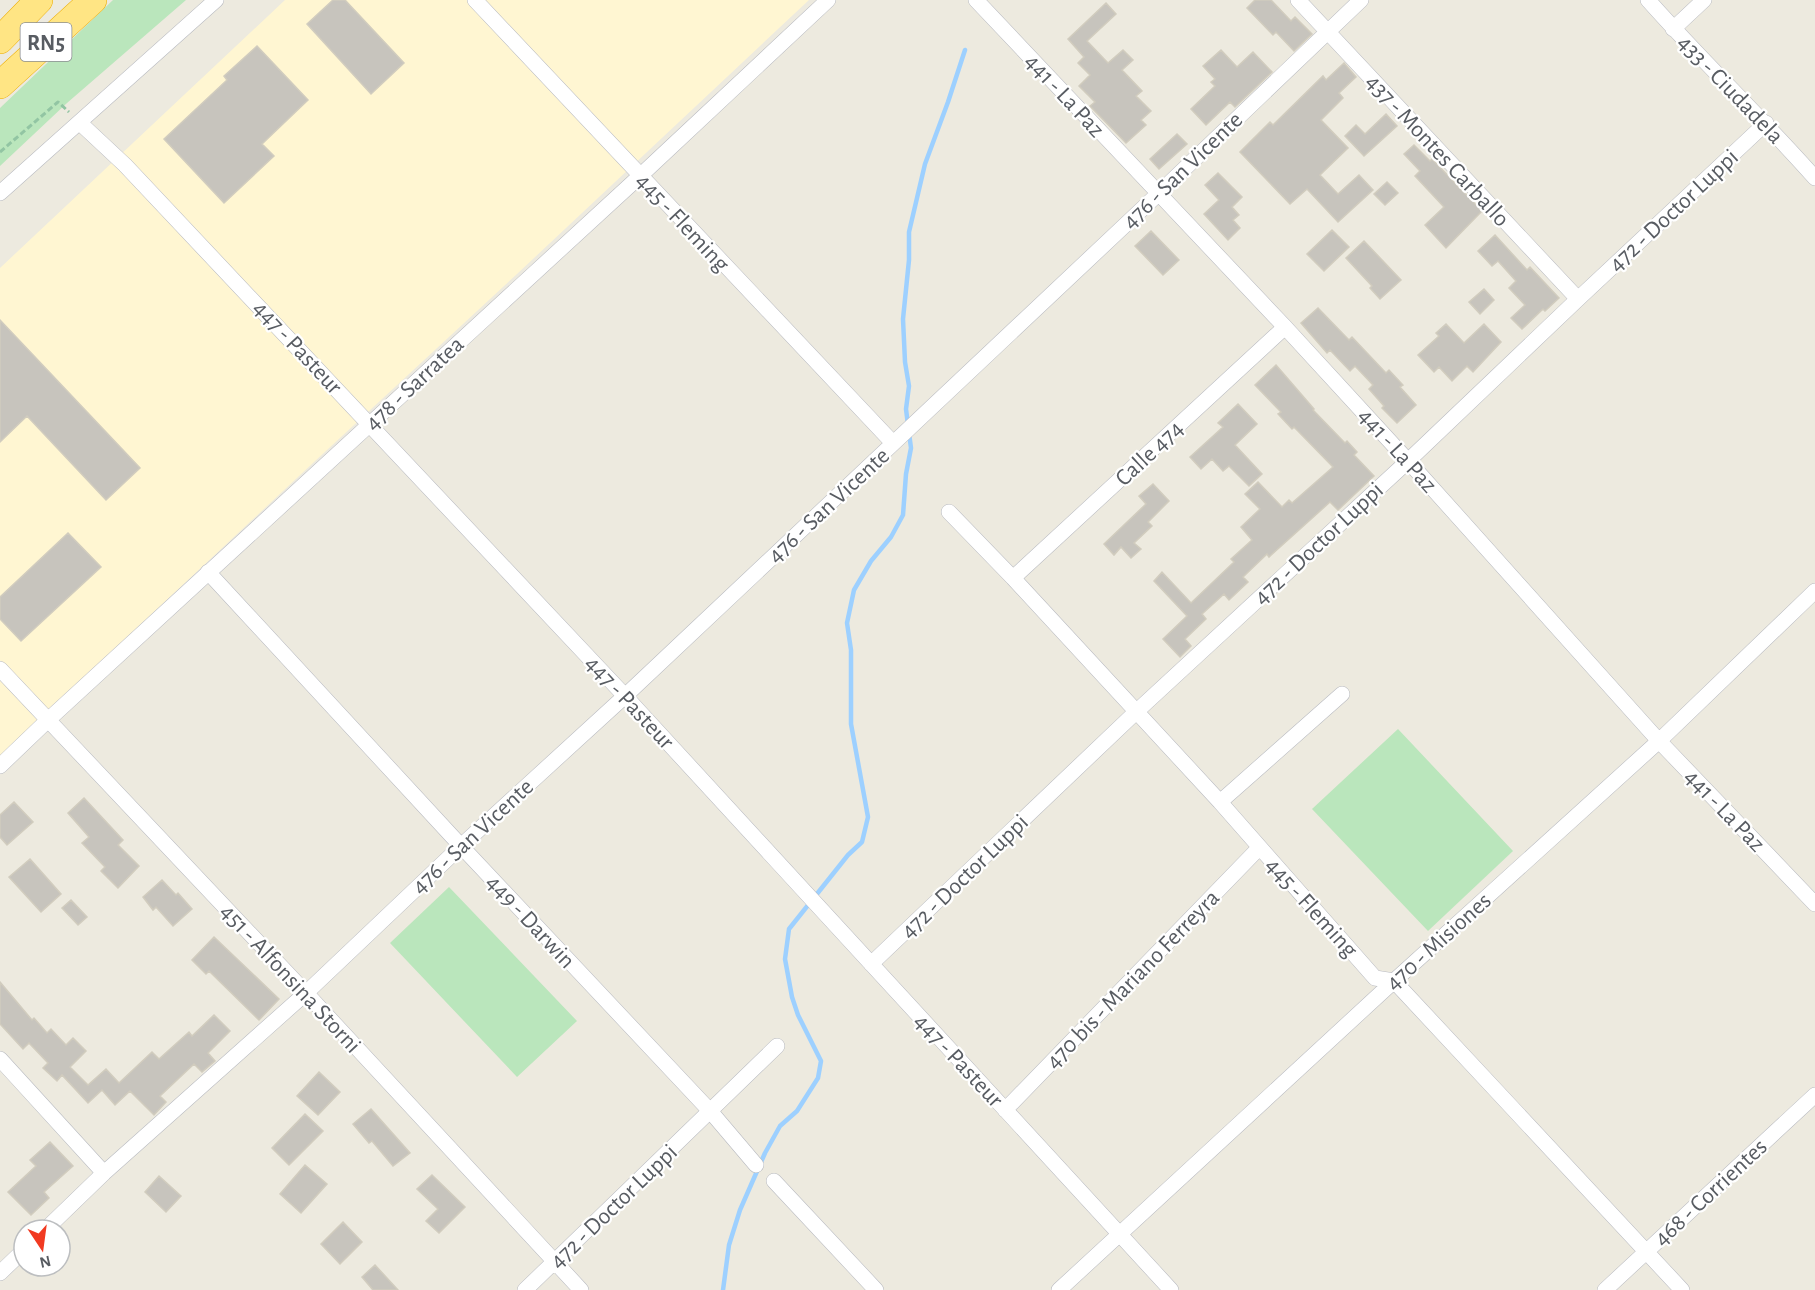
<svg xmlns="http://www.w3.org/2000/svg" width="1815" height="1290" font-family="'Alegreya Sans',sans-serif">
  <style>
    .commercial { fill: #fff6d2 }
    .green { fill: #bae6bc }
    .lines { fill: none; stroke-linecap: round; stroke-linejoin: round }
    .stream { stroke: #9dd0ff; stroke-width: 4.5 }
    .building { fill: #c7c4bd; stroke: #d1ccbe; stroke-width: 1.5 }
    .minor-casing { stroke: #b8bac0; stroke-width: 16 }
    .motorway-casing { stroke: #ecac00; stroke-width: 28 }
    .path { stroke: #92c5a3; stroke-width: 3; stroke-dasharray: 6 3; stroke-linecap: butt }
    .minor { stroke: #fff; stroke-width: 15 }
    .motorway { stroke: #ffe584; stroke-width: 27 }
    .labels { text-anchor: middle; stroke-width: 4.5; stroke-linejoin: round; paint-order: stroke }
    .shield { fill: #fff; stroke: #8a8d91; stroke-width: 1.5 }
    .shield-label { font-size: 22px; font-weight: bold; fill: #585c62 }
    .street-label { font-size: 24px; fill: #585c62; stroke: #fff }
  </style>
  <rect width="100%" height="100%" fill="#edeadf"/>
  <path class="commercial" d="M285,0h524l-292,274 -203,188 -314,294v-488z"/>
  <path class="green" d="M113,0h73l-119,103 -67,63v-58z
    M1398,729l115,122 -85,80 -116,-122z
    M449,887l128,134 -60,56 -127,-134z"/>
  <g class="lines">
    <path class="stream" d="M908,425l-2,-16 3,-23 -4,-24 -2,-43 6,-59v-28l16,-68 23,-62 17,-52
      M723,1290l6,-45 11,-35 25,-57 15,-27 17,-15 21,-33 3,-17 -23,-46 -6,-18 -7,-38 4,-30 59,-74 14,-13 6,-25 -17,-93v-74l-4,-27 7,-33 17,-29 20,-24 12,-22 3,-41 5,-26 -2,-15"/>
  </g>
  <path class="building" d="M333,0h12l59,63 -33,31 -64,-70z
    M1255,0h16l20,21 4,-4 17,17 -18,17 -18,-19 -3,3 -26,-27z
    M1106,3l10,11 -29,27 21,22 15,-13 10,10 -11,10 20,21 -6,5 15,15 -10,9 5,5 -20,18 -36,-37 5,-4 -16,-16 11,-11 -12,-12 6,-6 -16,-18z
    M257,46l51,54 -46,44 12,12 -50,47 -60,-64 63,-59 -3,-4z
    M1221,50l16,17 16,-15 19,20 -37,35 -5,-5 -24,23 -15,-16 24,-23 -4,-4 4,-3 -12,-13z
    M1344,63l12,14 -17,16 4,5 -22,22 27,28 -28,27 18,19 21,-19 14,15 -35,32 -31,-33 -17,15 -50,-52 30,-30 3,3 50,-49 3,4z
    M1386,114l11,12 -33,30 -19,-20 11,-11 9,9z
    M1177,134l10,10 -28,25 -9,-10z
    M1414,145l16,16 2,-2 50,52 -36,37 -21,-23 19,-18 -29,-31 5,-5 -16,-17z
    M1218,173l24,24 -10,10 7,8 -6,5 7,8 -12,12 -24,-26 15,-14 -14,-15z
    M1387,182l11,11 -13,12 -11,-11z
    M1332,230l17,17 -25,24 -17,-17z
    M1151,231l28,29 -16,15 -28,-29z
    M1495,235l32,35 3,-3 29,31 -14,13 -2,-2 -21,20 -11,-11 14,-13 -16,-17 7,-7 -18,-20 -6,5 -14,-15z
    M1364,241l37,39 -21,19 -10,-11 2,-2 -26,-28z
    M1484,289l10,11 -14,14 -11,-12z
    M1318,308l31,32 3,-3 34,36 3,-3 14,15 -3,2 16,18 -19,18 -15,-15 2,-2 -15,-17 4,-4 -18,-19 -5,5 -20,-21 -3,3 -26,-30z
    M0,320l140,148 -34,32 -79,-84 -27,26z
    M1446,324l18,19 20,-19 17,18 -28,30 -6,-6 -15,15 -13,-14 -5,5 -16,-17 21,-19 -3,-3z
    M1276,365l38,44 -1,1 32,33 2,-2 10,11 -3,3 20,21 -36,34 -8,-8 -61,55 -2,-3 -24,23 5,5 -19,18 -5,-6 -22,20 4,5 -21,20 6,7 -11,11 -17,-18 24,-23 -33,-35 8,-9 29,31 43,-41 -3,-3 21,-19 -11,-13 19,-18 -15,-15 13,-12 24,25 7,-7 3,3 41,-36 -39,-40 -2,2 -14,-15 3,-2 -26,-27z
    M1238,404l19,20 -22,21 27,29 -13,12 -20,-20 -6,5 -11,-12 -11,10 -11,-12 33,-30 -5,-4z
    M1153,484l16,17 -21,21 4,4 -18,17 7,6 -10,9 -10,-11 -7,8 -10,-11 42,-40 -7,-8z
    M68,533l33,34 -80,74 -21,-22v-22z
    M84,798l39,42 -5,5 21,21 -21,22 -17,-17 4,-4 -23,-24 7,-6 -21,-24z
    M14,802l19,20 -26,23 -7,-8v-22z
    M30,859l31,35 -20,18 -32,-35z
    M162,880l14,15 2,-2 14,16 -19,17 -17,-19 -3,3 -10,-13z
    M71,900l16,17 -9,8 -16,-17z
    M214,937l65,62 -20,21 -50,-49 -3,3 -14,-14z
    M0,982l32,38 2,-2 13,15 4,-4 15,16 7,-7 13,13 -16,16 18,18 18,-16 13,14 33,-31 7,7 30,-27 3,4 22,-21 16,16 -22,22 7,8 -13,11 -8,-8 -34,32 6,6 -12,13 -24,-24 -15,14 -13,-15 -14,13 -26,-28 -5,6 -14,-13 5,-5 -19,-20 -6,6 -23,-25z
    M319,1072l21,20 -22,23 -21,-19z
    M371,1109l39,44 -17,13 -21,-25 -3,2 -16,-19z
    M305,1114l18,17 -34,34 -17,-17z
    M50,1142l23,24 -29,26 5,6 -18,17 -23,-23 28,-26 -6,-6z
    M305,1165l22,19 -26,29 -21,-19z
    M432,1175l33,32 -26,26 -13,-12 12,-12 -21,-20z
    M159,1176l22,20 -15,16 -21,-20z
    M343,1222l19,20 -22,22 -19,-20z
    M375,1265l23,25h-25l-11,-13z"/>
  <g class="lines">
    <defs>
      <path id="minor" d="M475,0l418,443
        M976,0l309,327 123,134 251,280 156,163
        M1298,0l280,299
        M1648,0c54,61 113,117 167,178
        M1673,29l31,-29
        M80,123l45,42 500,531 546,594
        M0,193l216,-193
        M949,512l64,66 207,224 155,176 19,3 288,309
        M208,572l253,274 250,266 45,53
        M1013,578l272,-251
        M0,669l306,324 275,297
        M0,766l48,-46 592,-544 188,-176
        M1220,802l122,-108
        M871,964l266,-253 271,-250 170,-162 188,-176
        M0,1059l104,114
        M1005,1110l254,-262
        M774,1181l102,109
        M45,1230l59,-57 202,-180 155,-147 164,-150 533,-502 203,-194
        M0,1273l24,-23
        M525,1290l252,-244
        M1059,1290l335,-309 265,-240 156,-150
        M1605,1290l210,-195"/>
      <path id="motorway" d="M0,40l39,-40
        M0,85l93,-85"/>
    </defs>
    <use href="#minor" class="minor-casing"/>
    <use href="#motorway" class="motorway-casing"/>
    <path class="path" d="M0,152l58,-50 11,10"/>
    <use href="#minor" class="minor"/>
    <use href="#motorway" class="motorway"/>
  </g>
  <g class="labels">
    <rect class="shield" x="20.5" y="23" width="51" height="38" rx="4.5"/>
    <g class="shield-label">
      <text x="46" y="50">RN5</text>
    </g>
    <g class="street-label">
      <text transform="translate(1731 89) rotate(46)" y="8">433 - Ciudadela</text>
      <text transform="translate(1065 95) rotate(47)" y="8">441 - La Paz</text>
      <text transform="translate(1438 150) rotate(47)" y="8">437 - Montes Carballo</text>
      <text transform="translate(1182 170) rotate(-44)" y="8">476 - San Vicente</text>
      <text transform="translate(1673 210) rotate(-43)" y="8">472 - Doctor Luppi</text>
      <text transform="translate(683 222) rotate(47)" y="8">445 - Fleming</text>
      <text transform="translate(298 347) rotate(47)" y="8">447 - Pasteur</text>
      <text transform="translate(414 383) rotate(-43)" y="8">478 - Sarratea</text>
      <text transform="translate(1398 450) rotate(48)" y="8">441 - La Paz</text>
      <text transform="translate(1149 453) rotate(-43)" y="8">Calle 474</text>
      <text transform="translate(828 505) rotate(-43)" y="8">476 - San Vicente</text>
      <text transform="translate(1318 543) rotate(-43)" y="8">472 - Doctor Luppi</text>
      <text transform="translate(630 702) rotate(47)" y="8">447 - Pasteur</text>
      <text transform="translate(1725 810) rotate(46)" y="8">441 - La Paz</text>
      <text transform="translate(472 836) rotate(-43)" y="8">476 - San Vicente</text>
      <text transform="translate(964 876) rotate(-44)" y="8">472 - Doctor Luppi</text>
      <text transform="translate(1312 907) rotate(48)" y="8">445 - Fleming</text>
      <text transform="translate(531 921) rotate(47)" y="8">449 - Darwin</text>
      <text transform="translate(1438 941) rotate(-42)" y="8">470 - Misiones</text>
      <text transform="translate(291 978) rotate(47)" y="8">451 - Alfonsina Storni</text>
      <text transform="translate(1132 979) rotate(-46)" y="8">470 bis - Mariano Ferreyra</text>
      <text transform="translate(959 1060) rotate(47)" y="8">447 - Pasteur</text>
      <text transform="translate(1710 1192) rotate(-43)" y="8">468 - Corrientes</text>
      <text transform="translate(613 1206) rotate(-44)" y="8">472 - Doctor Luppi</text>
    </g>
  </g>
  <g transform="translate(42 1248) rotate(167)"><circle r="28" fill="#ffffff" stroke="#bcbec0" stroke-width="1.5"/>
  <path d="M0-4.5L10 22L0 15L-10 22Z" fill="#f13a21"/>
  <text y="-9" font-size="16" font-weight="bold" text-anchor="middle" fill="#585c62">N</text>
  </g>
</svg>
